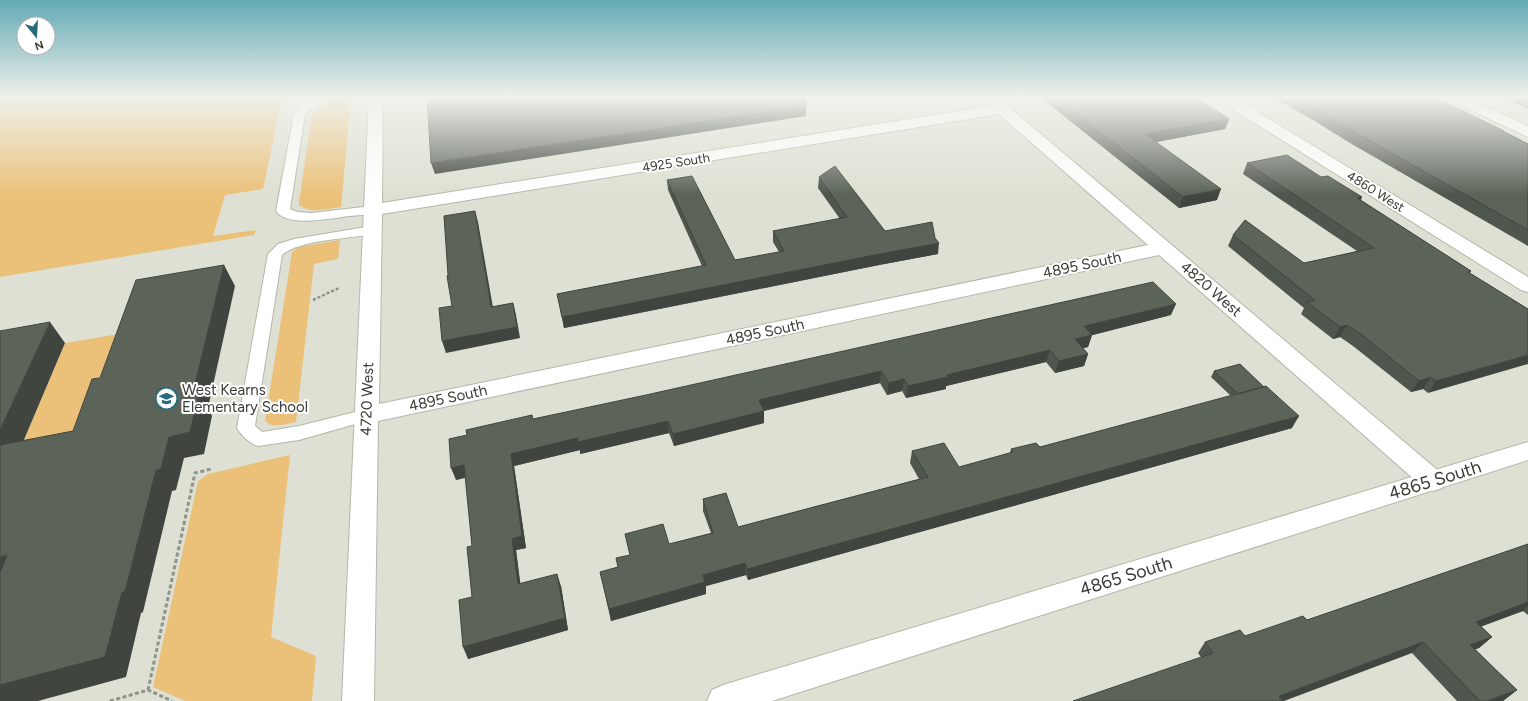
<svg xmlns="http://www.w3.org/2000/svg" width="1528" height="701" font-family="Figtree,sans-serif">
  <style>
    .green { fill: #ebc079 }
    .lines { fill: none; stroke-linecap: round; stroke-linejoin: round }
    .lane-casing { stroke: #b4b7a9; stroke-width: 2 }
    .street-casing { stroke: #b4b7a9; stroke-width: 2 }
    .secondary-casing { stroke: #b4b7a9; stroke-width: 2 }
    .path-far1 { stroke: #909388; stroke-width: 2.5; stroke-dasharray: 3 2; stroke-linecap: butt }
    .path { stroke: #909388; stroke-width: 3; stroke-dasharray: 4 2.5; stroke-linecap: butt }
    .lane { fill: #fff; fill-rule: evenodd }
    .street { fill: #fff; fill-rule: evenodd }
    .secondary { fill: #fff; fill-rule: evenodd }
    .wall { fill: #4f564d }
    .shaded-wall { fill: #40463f }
    .building { fill: #5c645a; stroke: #40463f }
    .labels { text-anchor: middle; stroke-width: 4; stroke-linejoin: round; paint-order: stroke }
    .far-street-label { font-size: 13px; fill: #393b35; stroke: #fff }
    .street-label { font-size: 15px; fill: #393b35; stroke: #fff }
    .poi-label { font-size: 15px; fill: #393b35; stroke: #fff; text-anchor: start }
    .near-street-label { font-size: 18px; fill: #393b35; stroke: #fff }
  </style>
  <rect width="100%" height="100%" fill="#dde0d2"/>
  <path class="green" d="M0,97h295l-9,5 -6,7 -17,80 -38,6 -12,41 43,-6 -2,5 -254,42z
    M351,98l-10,109c-13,2 -30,7 -42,-2v-3l13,-87c8,-14 25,-15 39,-17z
    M340,240l-2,19 -24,5 -18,158c-10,2 -23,7 -31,-1l27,-169 7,-5z
    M119,334l-38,102 -69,32 53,-125z
    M290,455l-19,182 45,19 -4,45h-127l-32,-14 45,-206 10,-7z"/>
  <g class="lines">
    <defs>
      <path id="lane" d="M320,97h22l-1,2 -21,5 -9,4 -6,6 -15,95 8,3 14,1 60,-7 5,1 2,3 -2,3c-9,2 -19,2 -28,3 -17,2 -61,12 -73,-5l18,-97 10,-10z
        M372,226l5,1 2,3 -2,3c-25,6 -77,6 -95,22l-27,171 7,6 37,-6 68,-17 6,2 3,4 -3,4 -74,21 -41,6c-9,-3 -16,-10 -21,-18l31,-174 10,-10 16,-5z"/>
      <path id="street" d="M369,97h14l-1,106 609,-97 -6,-6 2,-3h10l445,377 4,7 -4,7 -9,3 -9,-3 -265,-233 -781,166 -4,280h-32zM999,114l149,131 -769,159 3,-190z
        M1216,97h17l295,180v15l-7,-2 -303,-190z
        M1447,97h18l63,29v11l-79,-37z"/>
      <path id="secondary" d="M1528,442v18l-756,241h-65l5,-11 11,-5z"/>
    </defs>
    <use href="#lane" class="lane-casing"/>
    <use href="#street" class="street-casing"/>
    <use href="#secondary" class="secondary-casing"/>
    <path class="path-far1" d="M313,300l26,-12"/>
    <path class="path" d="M148,690l47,-217 16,-4
      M110,701l38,-11 24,11"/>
    <use href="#lane" class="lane"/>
    <use href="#street" class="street"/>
    <use href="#secondary" class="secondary"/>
  </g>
  <path class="wall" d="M1040,97h155l34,22 -4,10 -70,13 62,58 -38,8z
    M1272,97h162l94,47v102l-178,-103 -37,-23z
    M1502,97h26v12z
    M1247,163l74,14 41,20 -1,3 110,71 -1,2 58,36 -100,84 -5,-4 -12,3 -58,-46 -13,-9 -7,2 -32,-25 3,-6 -76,-62 5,-11 71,28 53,-12 -114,-77z
    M819,177l66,54 53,23 -59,11 -315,63 -7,-34 145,-28 -34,-76 -1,-10 68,80 44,-8 -6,-10v-11l67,-12 -22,-31z
    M1171,315l-79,20 -4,12 -5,1 5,6 -4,12 -29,7 -9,-11 -100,24v3l-40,9 -4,-7 -15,4 -7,-12 -116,28v12l-90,23 -5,-13 -89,21v-4l-66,16 12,82 -10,2 4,34 41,2 7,44 -100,29 4,-62v-51l-6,-69 -10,3 11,-45 66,-16z
    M1214,371l78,57 -139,39 -405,113 -2,-5 -40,11v8l-95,27 -11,-49 18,-5 12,-12 -5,-21 44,10 42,-11 -8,-22v-12l35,28 181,-48 -9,-16 2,-12 47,16 51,-14 1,-4 29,-2 191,-51 -20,-19z
    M1528,544v71l-5,-4 -42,15 11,11 -13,11 -4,1 42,41 -14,11h-46l-45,-48 -211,4 -3,-4 7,-11 40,-6 62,-16z"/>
  <path class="shaded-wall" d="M806,106v10l-371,58 -4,-11z
    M1229,119l-4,10 -84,16 4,-11z
    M1221,189l-4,11 -38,8 4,-11z
    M1362,197l-6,11 1,-10z
    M475,211l3,11 17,97 -4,-12z
    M939,243l-1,11 -59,11 -315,63 -2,-11 318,-63z
    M224,265l11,21 -27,122 4,8 -8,38 -20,4 -8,32 -4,1 -29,121 -2,1 -15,64 -88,24h-38v-16l122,-93 34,-122 13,-33 23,-41z
    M513,303l3,12 4,23 -74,15 -4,-12z
    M1176,304l-5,11 -82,21 3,-1 -4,12 -17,4 4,-12 9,-13z
    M50,322l15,21 -53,125 -12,-12v-26z
    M1347,325l-7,12 -7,2 7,-12z
    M1050,350l-4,12 -100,24v3l-40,9 2,-12 39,-11z
    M1088,354l-4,12 -29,7 4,-12z
    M1528,355v9l-100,29 8,-12z
    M881,371l-1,12 -121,29v-12z
    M1431,377l-8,12 -12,3 8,-11z
    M904,379l-2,12 -15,4 2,-12z
    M764,411v12l-90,23 -1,-12z
    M1299,416l-7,12 -139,39 -405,113 -1,-11z
    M668,421l1,12 -89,21v-4l-66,16 12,82 -10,2 6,46 -4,-12 -6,-45 -1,-85 66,-16z
    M464,465l5,12 -13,3 -5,-12z
    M7,555l-7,27v-25z
    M745,563l1,12 -40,11v8l-95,27 -2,-12 94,-34z
    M557,574l4,12 7,44 -100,29 -5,-12z
    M1528,602v4l-5,5 -59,22 12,-11z
    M1492,637l-13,11 -21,8 12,-11z
    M1423,642l-11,11 -128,48h-10l5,-5z
    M1517,690l-14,11h-16z"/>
  <path class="building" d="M427,97h378l1,9 -375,57z
    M1055,97h140l34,22 -84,15 76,55 -38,8z
    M1293,97h141l70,34h-1l25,13v86l-172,-97 -38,-23z
    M1287,155l34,22 7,-1 34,21 -5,1 114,73 -3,1 60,37v46l-92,26 -5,-4 -12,4 -58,-47 -14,-9 -7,2 -33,-25 8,-2 -82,-65 12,-15 59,43 70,-15 -127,-85z
    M835,166l50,65 47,-9 3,16 4,5 -59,11 -318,63 -5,-23 149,-29 -39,-85 25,-4 43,84 49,-9 -11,-20 74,-14 -28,-40z
    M475,211l16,96 22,-4 4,24 -75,14 -3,-33 13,-2 -5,-30 1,-1 -4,-59z
    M224,265l-32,131 7,-2 -9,38 -21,5 -8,32 -5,1 -31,122h-3l-17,65 -105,28v-113l7,-17 -7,2v-112l73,-14 19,-52 8,-1 36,-98z
    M1153,282l23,22 -92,22 8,9 -17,4 13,15 -29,7 -9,-11 -103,25 1,2 -40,9 -4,-7 -15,4 -8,-12 -122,29 5,11 -91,23 -5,-13 -90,21 -1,-4 -66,16 11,82 -10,3 6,45 39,-10 8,44 -102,29 -4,-47 13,-3 -5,-50 5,-1 -8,-81 -13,3 -2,-29 18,-4 -1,-5 66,-15 1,4 113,-24z
    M50,322l-50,108v-99z
    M1240,364l24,23 -26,7 -24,-23z
    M1266,386l33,30 -141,39 -411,114 -2,-6 -42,12 2,7 -96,27 -9,-37 18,-5 -2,-9 14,-3 -5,-21 38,-10 6,20 44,-11 -10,-34 23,-6 12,34 190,-50 -16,-26 32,-8 15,24 54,-15 -2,-3 25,-6 4,4z
    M1528,544v58l-52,20 16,15 -22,8 47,45 -30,11h-7l-57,-59 -144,54 4,5h-210l140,-48 -8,-11 35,-12 5,6 58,-20 4,4z"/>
  <linearGradient id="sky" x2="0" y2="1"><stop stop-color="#63aab5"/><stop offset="0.5" stop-color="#f0f1eb"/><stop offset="1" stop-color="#f0f1eb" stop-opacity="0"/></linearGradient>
  <rect width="1528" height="195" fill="url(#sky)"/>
  <defs>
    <symbol id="school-ring" viewBox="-11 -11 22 22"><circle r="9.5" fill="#fff" stroke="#256b7a" stroke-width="1.5"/><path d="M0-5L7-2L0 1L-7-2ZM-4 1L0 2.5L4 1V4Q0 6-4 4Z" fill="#256b7a"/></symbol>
  </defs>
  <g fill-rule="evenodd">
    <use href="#school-ring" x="154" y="386" width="25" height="25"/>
  </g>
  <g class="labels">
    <g class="far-street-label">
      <text transform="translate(676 162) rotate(-9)" y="5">4925 South</text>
      <text transform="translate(1376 191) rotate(32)" y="5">4860 West</text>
    </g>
    <g class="street-label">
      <text transform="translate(1082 265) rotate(-12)" y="5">4895 South</text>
      <text transform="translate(1211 289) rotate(41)" y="5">4820 West</text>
      <text transform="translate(765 332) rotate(-12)" y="5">4895 South</text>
      <text transform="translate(448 398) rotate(-12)" y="5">4895 South</text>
      <text transform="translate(367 399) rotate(-88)" y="5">4720 West</text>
    </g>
    <g class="poi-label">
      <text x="182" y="395">West Kearns<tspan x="182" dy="17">Elementary School</tspan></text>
    </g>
    <g class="near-street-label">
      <text transform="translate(1435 480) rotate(-17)" y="6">4865 South</text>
      <text transform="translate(1126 576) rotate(-17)" y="6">4865 South</text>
    </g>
  </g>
  <g transform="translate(36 36) rotate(162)"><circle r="19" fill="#ffffff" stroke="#b0b1ae"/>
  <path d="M0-3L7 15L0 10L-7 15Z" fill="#256b7a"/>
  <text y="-6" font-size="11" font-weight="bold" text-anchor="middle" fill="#393b35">N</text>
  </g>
</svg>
